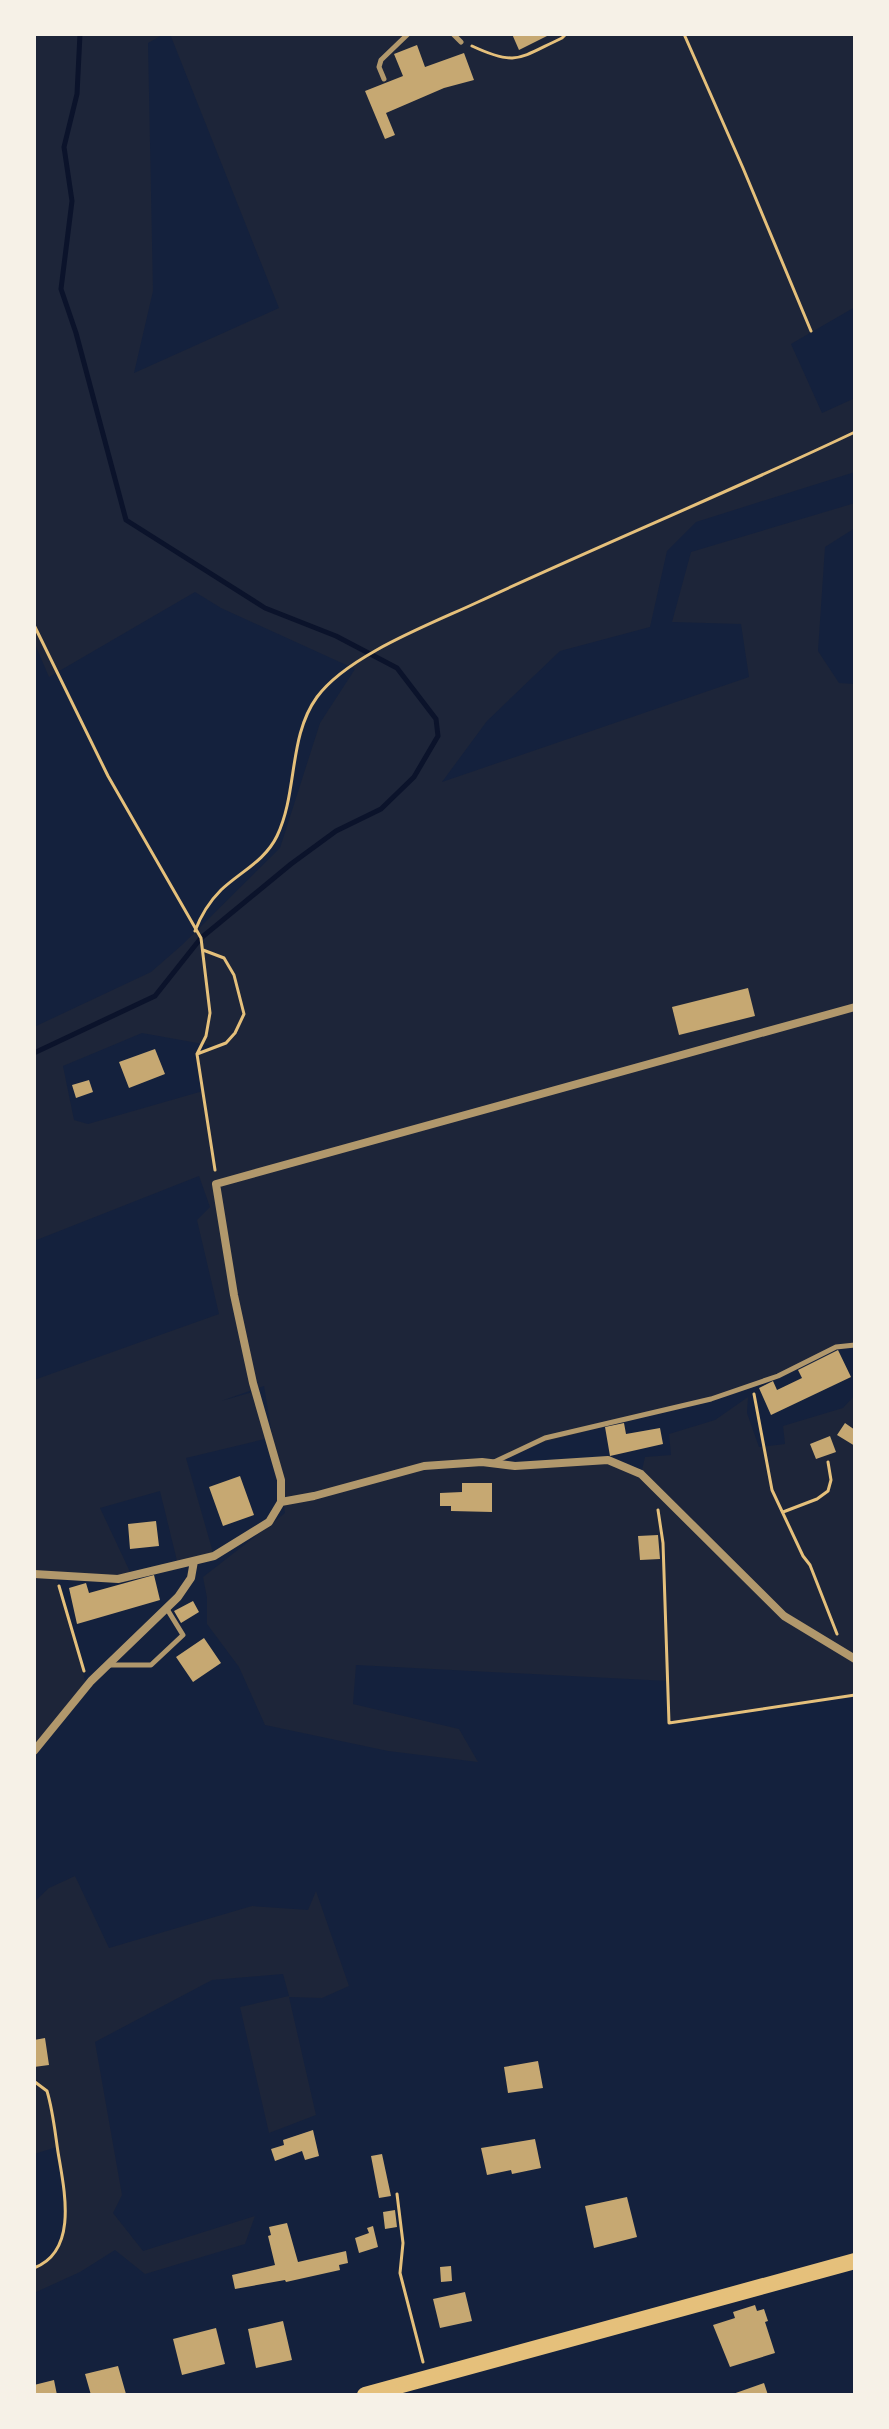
<svg xmlns="http://www.w3.org/2000/svg" width="889" height="2429" font-family="Roboto,sans-serif">
  <style>
    .green { fill: #1d2539; fill-rule: evenodd }
    .lines { fill: none; stroke-linecap: round; stroke-linejoin: round }
    .stream { stroke: #0b132b; stroke-width: 5 }
    .building { fill: #c6a872 }
    .path { stroke: #e5c07b; stroke-width: 3 }
    .service { stroke: #b1986c; stroke-width: 5 }
    .minor { stroke: #b1986c; stroke-width: 8 }
    .primary { stroke: #e5c07b; stroke-width: 16 }
  </style>
  <rect width="100%" height="100%" fill="#14213d"/>
  <path class="green" d="M34,34h130l-16,9 5,248 -19,82 145,-65 -109,-274h685v273l-64,37 31,69 33,-15v74l-159,50 -29,29 -17,76 -90,24 -73,70 -45,61 307,-105 -8,-53 -69,-2 19,-70 164,-49v25l-30,19 -7,104 21,32 16,1v661l-19,2 -58,29 -67,23 -185,48 -33,16 115,-3 33,14 4,-17 26,-2 -2,-21 46,-14 33,-23 -1,16 12,34 26,-3 -2,-18 60,-18 12,-13v300l-186,28 -1,-42 -312,-16 -3,39 106,25 19,33 -90,-11 -123,-26 -26,-58 -32,-43v-26l-4,-21 82,-64 -21,-127 -43,15 35,-10 13,47 -83,20 28,98 -36,9 -18,-74 -60,17 32,68 -76,-1 31,112 -53,64v-371l185,-66 -22,-94 13,-13 -11,-31 -165,65v-214l117,-55 31,-27 98,-97 40,-125 35,-54 -134,-61 -26,-16 -146,85 -15,-35zM142,1033l72,13 -17,8 6,37 -115,33 -14,-4 -11,-54z
    M75,1876l34,72 143,-42 56,4 8,-19 33,95 -27,12 -33,-1 27,118 -47,18 -29,-126 49,-11 -6,-22 -71,6 -117,62 27,153 -9,18 30,38 112,-35 -10,28 -100,30 -30,-24 -35,22 -46,21v-25c46,-18 29,-83 23,-121l-23,7v-252l15,-14z"/>
  <g class="lines">
    <path class="stream" d="M34,1053l121,-57 46,-58 90,-74 45,-33 45,-22 33,-32 24,-41 -2,-17 -39,-51 -61,-32 -71,-28 -139,-88 -50,-187 -15,-44 11,-88 -8,-54 13,-53 3,-60"/>
  </g>
  <path class="building" d="M512,34h39l-32,16z
    M417,45l8,22 39,-14 10,27 -30,8 -58,25 9,22 -10,4 -20,-48 38,-15 -9,-22z
    M748,988l7,28 -76,19 -7,-28z
    M155,1049l10,25 -36,14 -10,-26z
    M89,1080l4,12 -17,6 -4,-13z
    M838,1350l13,27 -80,38 -12,-27 14,-7 4,9 25,-12 -4,-8z
    M624,1423l2,11 34,-6 3,16 -53,12 -5,-29z
    M845,1423l10,7v16l-18,-11z
    M830,1436l6,16 -20,7 -6,-15z
    M240,1476l14,39 -31,11 -14,-39z
    M462,1483h30v29l-41,-1v-5h-11v-13l22,-1z
    M156,1521l3,25 -29,3 -2,-25z
    M658,1535l2,24 -20,1 -2,-24z
    M154,1575l6,25 -83,24 -8,-36 17,-5 3,10z
    M193,1601l6,11 -18,11 -7,-12z
    M204,1638l17,25 -28,19 -17,-25z
    M45,2038l4,27 -15,2v-27z
    M538,2061l5,27 -35,5 -4,-26z
    M313,2130l6,26 -14,4 -3,-9 -27,10 -4,-12 13,-4 -1,-5z
    M535,2139l6,29 -29,6 -1,-4 -24,5 -6,-27z
    M382,2154l9,42 -12,2 -8,-42z
    M627,2197l10,40 -43,11 -9,-42z
    M395,2210l2,17 -12,2 -2,-17z
    M287,2223l11,39 48,-11 2,12 -9,2 1,5 -54,12 -1,-2 -50,9 -3,-14 43,-10 -7,-29 3,-1 -2,-8z
    M373,2226l5,21 -19,6 -4,-15 14,-5 -2,-5z
    M451,2266l1,15 -11,1 -1,-15z
    M465,2292l7,29 -32,7 -7,-29z
    M755,2305l2,6 7,-2 4,12 -3,1 10,31 -45,14 -17,-42 22,-7 -2,-6z
    M283,2321l9,39 -36,8 -8,-39z
    M216,2328l9,36 -43,11 -9,-36z
    M118,2366l8,28 -35,1 -6,-21z
    M54,2380l3,15h-23v-10z
    M764,2383l4,12h-38z"/>
  <g class="lines">
    <path class="path" d="M684,34l59,134 68,163
      M472,46c45,21 47,12 90,-8l4,-4
      M34,625l74,151 93,162 9,75 -4,23 -9,18 18,116
      M195,931c6,-16 14,-29 26,-41 19,-18 44,-29 56,-54 21,-44 11,-99 40,-139 31,-42 114,-73 161,-95 125,-58 253,-111 377,-170
      M197,1054l29,-11 9,-10 9,-19 -10,-39 -10,-17 -21,-8
      M754,1394l18,96 31,66 7,9 27,69
      M658,1510l5,33 6,180 186,-28
      M783,1512l34,-13 11,-8 3,-11 -3,-18
      M59,1586l25,85
      M397,2194l6,49 -3,30 23,89
      M34,2268c45,-17 30,-79 24,-116 -3,-20 -5,-41 -11,-61l-12,-9"/>
    <path class="service" d="M453,34l8,8
      M384,79l-5,-12 2,-7 27,-26
      M492,1463l53,-25 166,-39 67,-23 58,-29 19,-2
      M108,1665h43l32,-30 -16,-26"/>
    <path class="minor" d="M281,1502l33,-6 110,-30 58,-4 33,4 93,-6 33,14 143,142 71,43
      M34,1574l84,5 96,-23 55,-34 12,-20v-22l-28,-97 -19,-88 -18,-111 639,-177
      M34,1751l57,-70 87,-84 13,-19 3,-17"/>
    <path class="primary" d="M365,2395l490,-134"/>
  </g>
  <rect width="889" height="2429" fill="none" stroke="#f6f1e7" stroke-width="72"/>
</svg>
